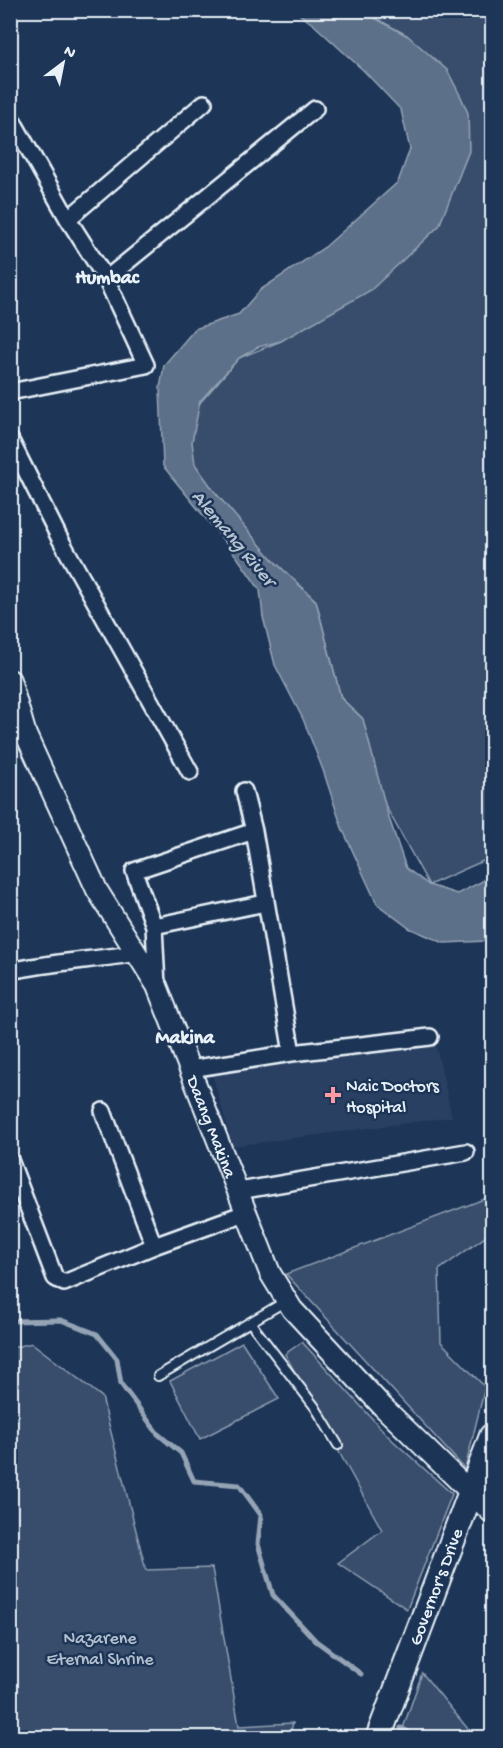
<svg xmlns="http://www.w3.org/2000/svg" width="503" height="1748" font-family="'Gochi Hand',sans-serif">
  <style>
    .built { fill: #2a4162 }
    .green { fill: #374d6c; stroke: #909fb2; stroke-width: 1.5 }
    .water { fill: #5d7089; stroke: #95a4b5; stroke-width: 1.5 }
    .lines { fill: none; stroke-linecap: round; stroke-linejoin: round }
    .stream { stroke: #95a4b5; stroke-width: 5 }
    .service-casing { stroke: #e8f1f8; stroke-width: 12 }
    .minor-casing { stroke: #e8f1f8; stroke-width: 20 }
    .tertiary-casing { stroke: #e8f1f8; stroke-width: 24 }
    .primary-casing { stroke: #e8f1f8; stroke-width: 28 }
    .service { stroke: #1d3557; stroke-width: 8 }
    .minor { stroke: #1d3557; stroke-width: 15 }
    .tertiary { stroke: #1d3557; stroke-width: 20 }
    .primary { stroke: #1d3557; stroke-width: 24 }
    .poi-dot { fill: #ff9aa2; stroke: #1d3557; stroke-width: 2 }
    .labels { text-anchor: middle; stroke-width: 5; stroke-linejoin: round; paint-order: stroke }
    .poi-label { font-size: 18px; fill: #e8f1f8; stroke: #1d3557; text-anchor: start }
    .street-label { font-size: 18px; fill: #e8f1f8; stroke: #1d3557 }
    .park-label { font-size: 18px; fill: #b3c0ce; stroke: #1d3557 }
    .neighbourhood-label { font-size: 20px; font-weight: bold; fill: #e8f1f8; stroke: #1d3557 }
    .water-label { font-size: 20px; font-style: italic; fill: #b7c4d1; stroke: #1d3557 }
  </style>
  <rect width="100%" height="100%" fill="#1d3557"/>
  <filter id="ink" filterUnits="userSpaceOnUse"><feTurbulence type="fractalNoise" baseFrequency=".0167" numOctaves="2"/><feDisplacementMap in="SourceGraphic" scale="12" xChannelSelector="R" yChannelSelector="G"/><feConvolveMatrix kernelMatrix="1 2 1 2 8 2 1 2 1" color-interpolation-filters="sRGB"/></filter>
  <g filter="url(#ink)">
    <path class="built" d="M435,1041l17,76 -219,29 -21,-72z"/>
    <path class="green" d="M362,11h130v846l-63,28 -45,-82 -22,-85 -21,-20 -25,-97 -42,-40 -91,-98 16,-59 40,-46 42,-17 187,-190v-34l-7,-20 -54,-62z
      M492,1196v36l-53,38 2,72 44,45 -20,82 -179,-195z
      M242,1342l37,57 -79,40 -30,-58z
      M302,1342l88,96 62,56 -45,115 -69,-46 44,-33 -97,-176z
      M32,1343l70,54 44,173 66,-2 27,158 54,-3 -4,14h-278v-389z
      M422,1673l46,56 9,8h-77z"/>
    <path class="water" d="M295,11h67l46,25 39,34 14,27 7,16 1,38 -30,75 -68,64 -90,51 -23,6 -19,11 -39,43 -8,41 3,22 19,27 59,69 43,41 25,97 22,21 24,93 19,56 23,17 28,9 24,-12 11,-12v68l-5,3 -43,2 -35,-15 -32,-24 -35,-76 -19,-58 -20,-51 -28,-54 -12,-48 -3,-27 -23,-33 -74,-91 -3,-78 4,-23 31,-36 44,-15 21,-24 65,-43 73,-65 12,-33 -9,-39 -37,-39 -50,-46z"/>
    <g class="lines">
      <path class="stream" d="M10,1321l51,-1 36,14 20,25 4,25 37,50 23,19 13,28 45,4 22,30 -3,29 15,51 43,46 45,33
        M401,1728l18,10"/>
      <defs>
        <path id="service" d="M250,1322l65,85 23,38
          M158,1376l128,-75"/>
        <path id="minor" d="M10,116l58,103 38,60 40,86 -136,27
          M68,219l136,-116
          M106,279l209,-170
          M10,439l49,98 131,235
          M244,791l10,40 38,222
          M154,926l111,-23
          M10,971c42,-9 85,-11 127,-18
          M157,986l-3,-60 -20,-55 120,-40
          M190,1069l102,-16 138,-16
          M103,1111l51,135
          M10,1160l45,118 9,5 90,-37 94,-34
          M239,1191l227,-39"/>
        <g id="tertiary">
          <path id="s1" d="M10,680l16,55 71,155 60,96 113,287 22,36 91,98 109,106"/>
        </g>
        <g id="primary">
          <path id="s2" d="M378,1738l114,-302"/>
        </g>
      </defs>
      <use href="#service" class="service-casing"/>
      <use href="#minor" class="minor-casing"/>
      <use href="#tertiary" class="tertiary-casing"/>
      <use href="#primary" class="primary-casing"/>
      <use href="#service" class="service"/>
      <use href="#minor" class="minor"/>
      <use href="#tertiary" class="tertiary"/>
      <use href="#primary" class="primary"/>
    </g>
  </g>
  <path class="poi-dot" d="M330 1086h6v6h6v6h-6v6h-6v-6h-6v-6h6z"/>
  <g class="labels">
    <g class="poi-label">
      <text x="346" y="1091">Naic Doctors<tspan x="346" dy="21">Hospital</tspan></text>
    </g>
    <g class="street-label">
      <text dy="6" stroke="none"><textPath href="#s1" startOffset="492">Daang Makina</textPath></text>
      <text dy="6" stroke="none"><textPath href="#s2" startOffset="162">Governor's Drive</textPath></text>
    </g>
    <g class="park-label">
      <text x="100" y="1643">Nazarene<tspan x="100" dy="21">Eternal Shrine</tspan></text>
    </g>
    <g class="neighbourhood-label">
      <text x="107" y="283">Humbac</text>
      <text x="185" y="1043">Makina</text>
    </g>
    <g class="water-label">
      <text transform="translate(235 537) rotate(50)" y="7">Alemang River</text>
    </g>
  </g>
  <rect width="503" height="1748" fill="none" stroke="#1d3557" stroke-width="36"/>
  <rect x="18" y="18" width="467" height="1712" fill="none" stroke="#e8f1f8" stroke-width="2" filter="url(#ink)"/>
  <g transform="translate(63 63) rotate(32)" stroke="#1d3557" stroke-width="4.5" paint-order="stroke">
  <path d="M0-4.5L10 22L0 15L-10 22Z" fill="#e8f1f8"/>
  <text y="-9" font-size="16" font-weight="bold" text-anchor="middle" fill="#e8f1f8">N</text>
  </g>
</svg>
